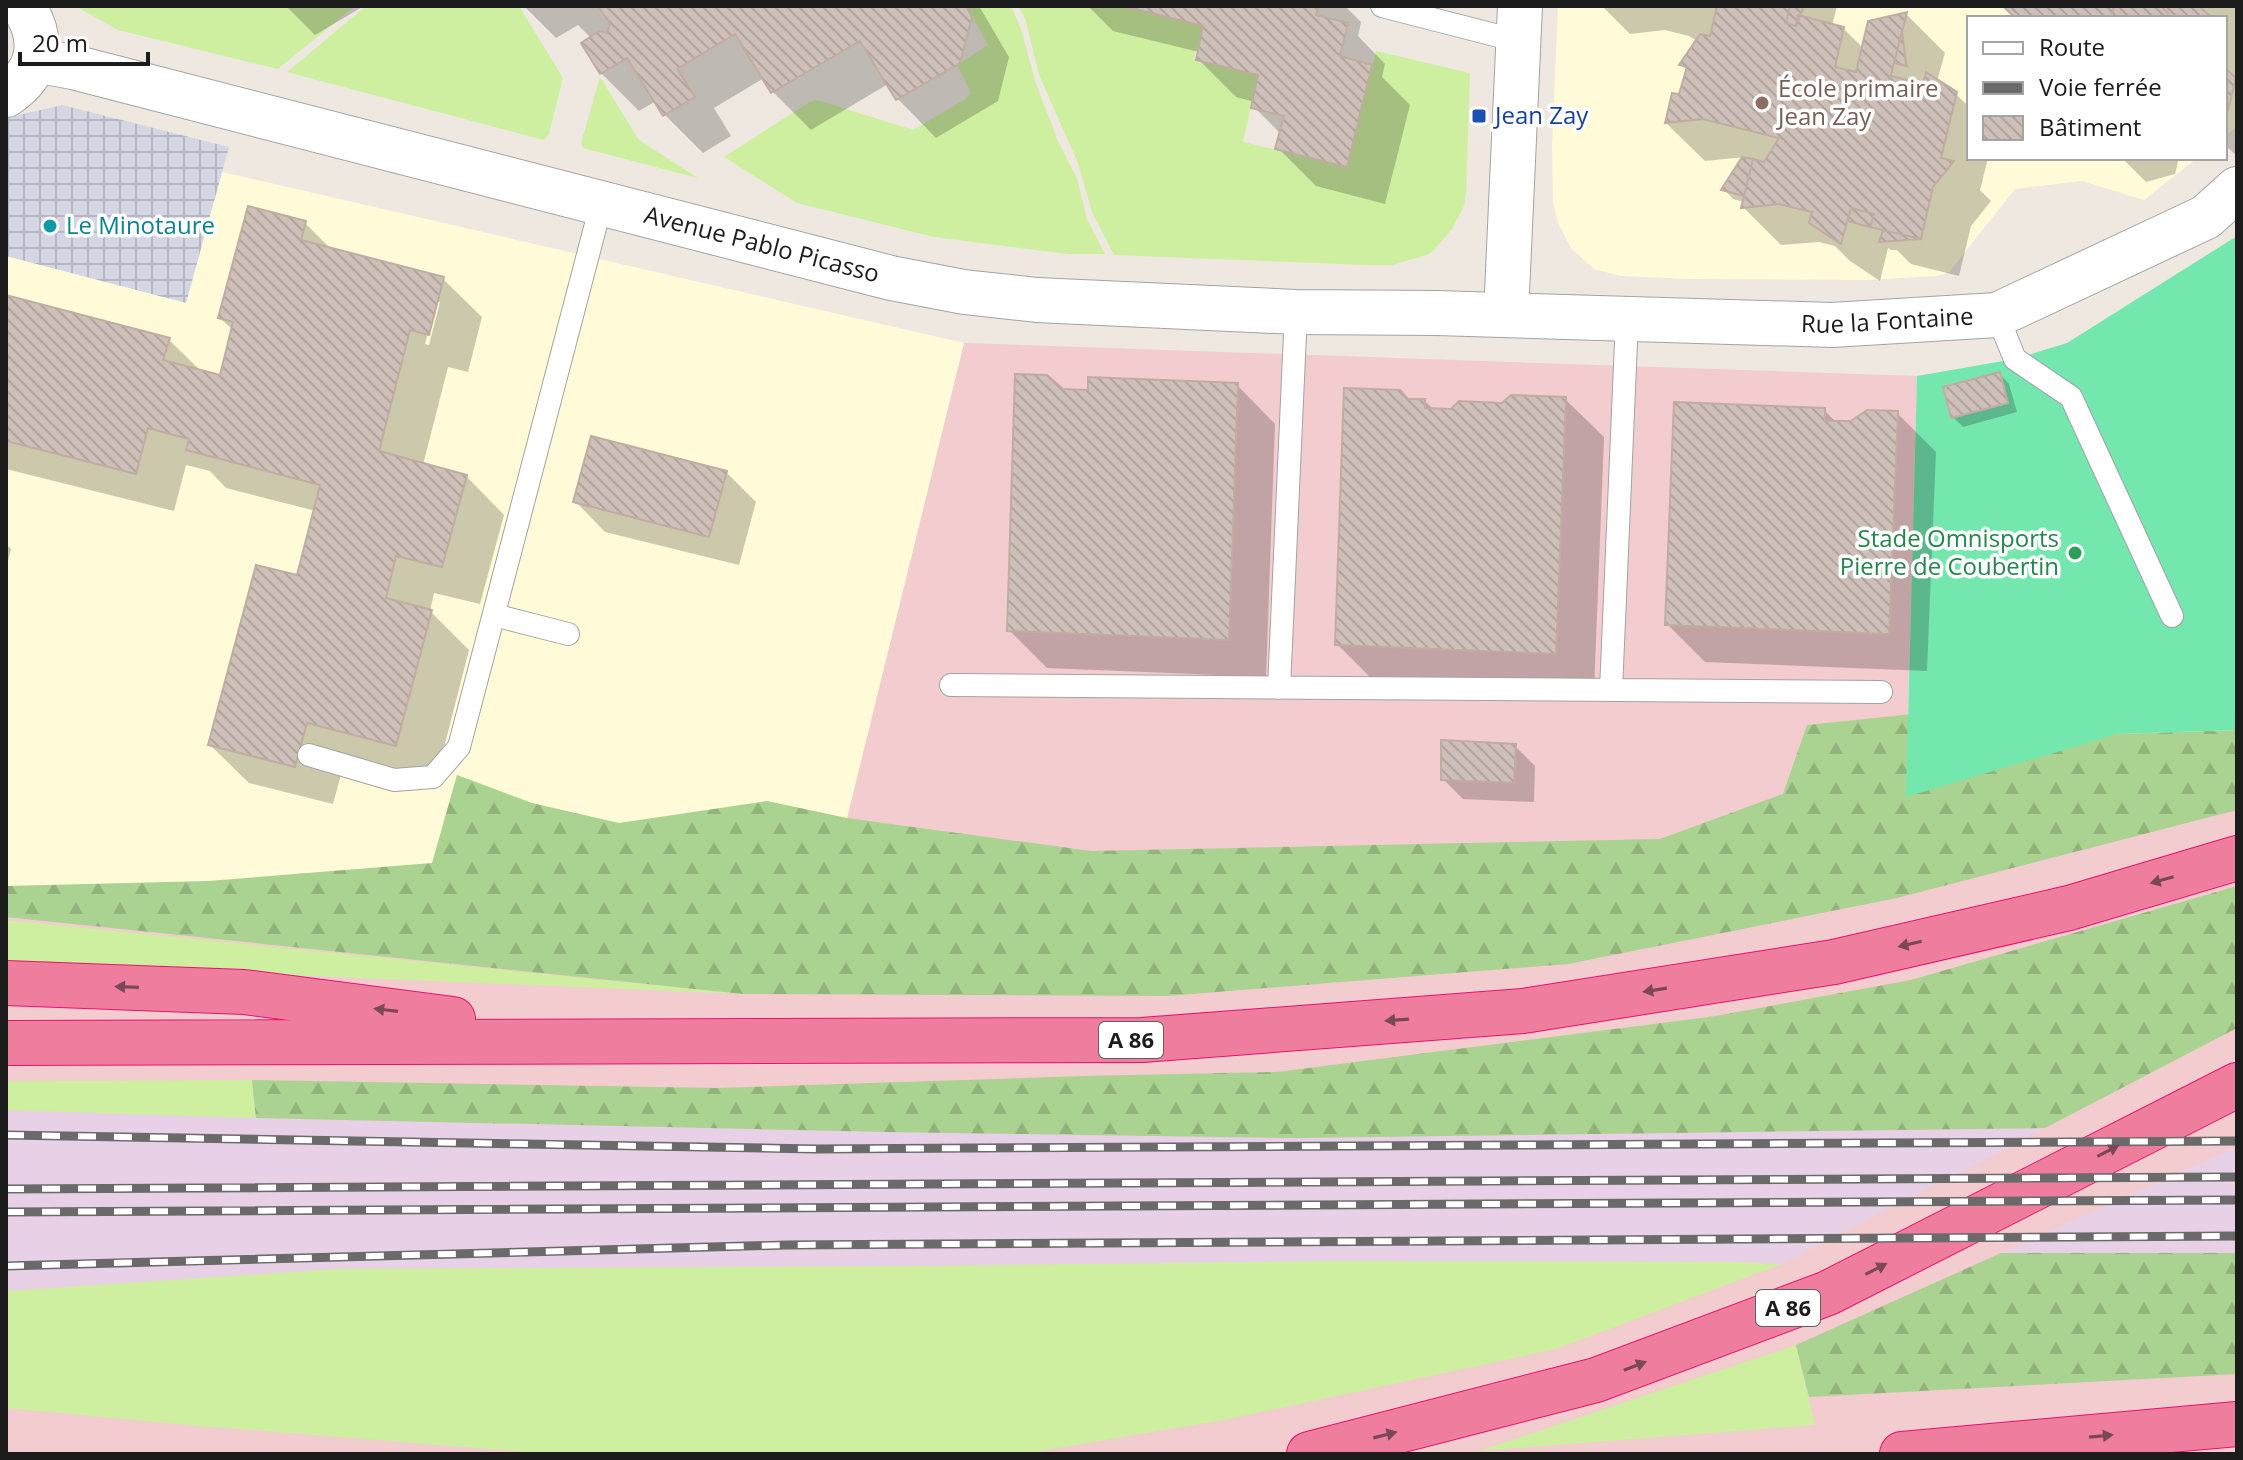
<svg xmlns="http://www.w3.org/2000/svg" width="2243" height="1460" font-family="'Open Sans',sans-serif">
  <style>
    .commercial { fill: #f2cccf }
    .industrial { fill: #e8d1e6 }
    .education { fill: #fffbd8 }
    .grass { fill: #ceef9f }
    .forest { fill: url(#forest-firs) }
    .pitch { fill: #74e7af }
    .plaza { fill: url(#plaza-grid) }
    .shadow { fill: #0003; fill-rule: evenodd }
    .building { fill: url(#building-back-hatch); stroke: #c1aca1; stroke-width: 2 }
    .lines { fill: none; stroke-linecap: round; stroke-linejoin: round }
    .lane-casing { stroke: #a3a3a3; stroke-width: 24 }
    .street-casing { stroke: #a3a3a3; stroke-width: 46 }
    .highway-casing { stroke: #e71270; stroke-width: 46 }
    .lane { stroke: #fff; stroke-width: 22 }
    .street { stroke: #fff; stroke-width: 44 }
    .highway { stroke: #ef7e9e; stroke-width: 44 }
    .rail-casing { stroke: #6a6a6a; stroke-width: 9 }
    .rail { stroke: #fff; stroke-width: 6; stroke-dasharray: 18; stroke-linecap: butt }
    .oneway { fill: #7b4856 }
    .education-dot { fill: #8d6e63; stroke: #fff; stroke-width: 3 }
    .transit-dot { fill: #1a4fb4; stroke: #fff; stroke-width: 3 }
    .culture-dot { fill: #0f9aa8; stroke: #fff; stroke-width: 3 }
    .leisure-dot { fill: #2e9e5b; stroke: #fff; stroke-width: 3 }
    .labels { text-anchor: middle; stroke-width: 7; stroke-linejoin: round; paint-order: stroke }
    .shield { fill: #fff; stroke: #606060; stroke-width: 2 }
    .shield-label { font-size: 22px; font-weight: bold; fill: #1c1c1c }
    .education-label { font-size: 24px; fill: #785e54; stroke: #fff; text-anchor: start }
    .transit-label { font-size: 24px; fill: #164399; stroke: #fff; text-anchor: start }
    .culture-label { font-size: 24px; fill: #0d838f; stroke: #fff; text-anchor: start }
    .street-label { font-size: 24px; fill: #1c1c1c; stroke: #fff }
    .leisure-label { font-size: 24px; fill: #27864d; stroke: #fff; text-anchor: end }
  </style>
  <defs>
    <pattern id="forest-firs" width="22" height="20" patternUnits="userSpaceOnUse" patternTransform="scale(2)"><rect width="22" height="20" fill="#aad290"/><path d="M5 1l3.5 6h-7zM16 11l3.5 6h-7z" fill="#92b47c"/></pattern>
    <pattern id="plaza-grid" width="8" height="8" patternUnits="userSpaceOnUse" patternTransform="scale(2)"><rect width="8" height="8" fill="#d4d6e4"/><path d="M0 4h8M4 0v8" fill="none" stroke="#b5b7c3"/></pattern>
    <pattern id="building-back-hatch" width="6" height="6" patternUnits="userSpaceOnUse" patternTransform="scale(2)"><rect width="6" height="6" fill="#cec0b9"/><path d="M-1 5l2 2M0 0l6 6M5-1l2 2" fill="none" stroke="#b0a49e"/></pattern>
  </defs>
  <rect width="100%" height="100%" fill="#eee8e0"/>
  <path class="commercial" d="M964,343l953,33 -13,482 333,-77v673h-2231v-557l816,19z"/>
  <path class="industrial" d="M6,1110l250,8 631,14 408,6 750,-10 -263,136 -45,-2 -400,-1 -415,5 -583,3 -333,22z
    M2237,1147v106h-236z"/>
  <path class="education" d="M1558,6h679v120l-12,10v-118h-256v140h228l-53,42 -62,-19 -67,8 -66,83 -12,4 -71,4 -177,-1 -68,-3 -27,-7 -23,-21 -13,-25 -5,-21 -1,-56z
    M222,172l742,171 -141,573 -817,-19v-641l180,46z"/>
  <path class="grass" d="M75,6h280l-77,63 -160,-39z
    M366,6h153l44,72 -14,56 -5,6 -257,-68z
    M966,6h44l2,2 9,21 15,55 22,57 19,37 10,41 18,35h-37l-134,-17 -137,-34 -73,-46 84,-54 7,-3 9,2 89,28 51,-30 7,-7 -14,-28 31,-20z
    M1018,6h106l79,20 -9,33 64,16 -15,67 104,24 29,-115 94,22 -4,120 -2,13 -12,23 -18,21 -7,5 -35,10h-26l-252,-10 -22,-43 -14,-49 -39,-88 -14,-57z
    M600,77l39,63 59,38 -115,-30 -2,-5z
    M6,920l737,74 -737,-31z
    M252,1080l4,38 -250,-8v-29z
    M1337,1261l400,1 45,2 -226,85 -332,71 -201,34h-471l-353,-28 -193,-18v-117l333,-22 583,-3z
    M1796,1345l19,80 -336,26z"/>
  <path class="forest" d="M2028,702l89,32 120,-4v80l-340,88 -329,66 -401,32 -424,-2 -737,-77v-31l202,-5 224,-18 25,-88 75,28 87,20 148,-22 80,17 244,33 569,-12 123,-45 24,-69z
    M2237,886v142l-192,100 -750,10 -408,-6 -631,-14 -4,-38 466,8 366,-12 193,-4 439,-56 195,-36z
    M2001,1253h236v121l-428,23 -13,-52z"/>
  <path class="pitch" d="M2237,236v494l-120,4 -211,63 11,-421 98,-17 52,-16z"/>
  <path class="plaza" d="M62,105l167,42 -43,156 -180,-47v-138z"/>
  <path class="shadow" d="M286,6h78l-49,29z
    M524,6h455l30,51 -11,44 -62,37 -38,-39 -10,-15 -77,46 -38,-38 -9,-14 -50,30 17,28 -28,17 -39,-39 -8,-13 -17,10 -38,-38 -10,-35 -13,-13 -22,13z
    M1088,6h257l16,16 -3,14 27,28 -3,13 28,28 -25,99 -69,-18 -38,-38 3,-14 -27,-27 1,-5 -19,-5 -38,-38 1,-7 -86,-21z
    M1602,6h235l-5,20 11,2 21,21 6,-26 37,-8 38,38 -8,28 19,13 13,13v51h19l-8,32 11,11 -20,25 -12,50 -48,-12 -14,-14h-6l-3,-2 -8,33 -30,-20 -15,-15 -16,-4 -38,3 -38,-38 1,-5 -11,-3 -9,-10 21,-32 -40,4 -39,-38 8,-28 7,1 7,-25 -6,-6 15,-24 -8,-5 -24,-6 -35,4z
    M2006,6h231v30l-2,7 2,3v110l-12,-11v-127h-207z
    M2122,158h57l-4,16 -29,8z
    M305,223l27,27 111,29 39,38 -14,55 -20,-5 -25,98 43,11 38,39 -24,89 -46,-11 -4,18 39,39 -34,133 -90,-23 -12,44 -84,-21 -39,-38 88,-167 18,-67 -90,-23 -16,-17 -24,-6 -12,46 -168,-42v-172l163,43 33,32 19,5 12,-47 -13,-12zM436,302h4l-11,43 -4,-1z
    M2000,374l9,10 8,28 -54,15 -10,-10z
    M1237,385l38,39 -9,253 -219,-9 -38,-38 53,-239z
    M1565,399l39,38 -10,255 -219,-10 -38,-38 71,-243h17l9,9 18,1z
    M1824,410l13,13h14l46,-10 39,39 -9,219 -222,-9 -38,-38z
    M726,472l30,30 -17,63 -134,-33 -29,-30z
    M6,544l5,5 -5,20z
    M1515,746l20,20 -1,36 -71,-3 -20,-20z"/>
  <path class="building" d="M598,6h368l6,11 -12,46 -64,37 -36,-59 -89,52 -36,-59 -58,35 18,28 -32,19 -36,-58 -27,16 -19,-31 18,-12 8,2 3,-9z
    M1124,6h194l-2,9 32,8 -8,33 32,9 -25,102 -72,-18 9,-33 -33,-8 7,-33 -62,-15 7,-34z
    M1717,6h73l-4,17 10,3 2,-11 46,12 -9,40 21,5 12,-51 39,-9 -19,74 32,8 6,-22 31,20 -16,66 13,3 -21,26 -12,52 -51,-12 4,-13 -23,-6 -10,36 -32,-21 3,-11 -33,-8 -38,4 12,-49 11,3 15,-24 -76,-19 -38,4 7,-30 7,1 8,-27 -8,-2 21,-31 10,2z
    M1790,6h14l-8,20 -10,-3z
    M2003,6h111l-3,12h-96z
    M2114,6h47l7,7 -1,5h-56z
    M2161,6h38l13,12h-45l1,-5z
    M1902,31l4,33 1,2 -13,-3z
    M2225,68l11,10 -8,32h-3z
    M1891,76l32,8 -3,10 -32,-8z
    M1742,157l11,2 -9,37 -23,-6z
    M248,206l58,15 -5,19 143,37 -15,58 -19,-5 -31,121 88,24 -25,92 -46,-11 -10,42 46,12 -36,136 -89,-23 -12,44 -87,-22 48,-180 41,10 23,-90 -134,-35 3,-11 -41,-11 -12,46 -130,-33v-146l164,43 -7,22 57,15 13,-53 -15,-4z
    M1851,208l23,6 -4,13 -22,-6z
    M1883,230l38,9 -42,3z
    M2000,372l8,31 -57,15 -8,-31z
    M1015,374l32,1 16,14 25,1v-13l150,6 -9,257 -222,-9z
    M1344,388l56,2 8,9h17v9l26,1 8,-8 43,2 9,-8 55,2 -10,257 -221,-9z
    M1674,402l151,6v13h26l16,-11 31,1 -9,223 -224,-9z
    M591,436l136,35 -18,66 -136,-35z
    M1441,740l75,4 -2,39 -73,-3z"/>
  <g class="lines">
    <defs>
      <path id="lane" d="M1382,6l136,35
        M1997,315l18,44 56,38 101,219
        M494,615l74,19
        M951,685l930,7
        M1279,688l17,-376
        M1611,690l16,-371
        M309,755l85,25 39,-3 26,-30 142,-542"/>
      <g id="street">
        <path id="s1" d="M35,60l38,7 818,211 73,14 73,8 259,12 140,1 396,12 165,-10 209,-98 31,-28"/>
        <path d="M6,95c35,-23 39,-56 17,-89"/>
        <path d="M1506,315l14,-309"/>
      </g>
      <path id="highway" d="M6,983l238,9 209,27
        M6,1043l1136,-3 381,-29 311,-49 235,-54 168,-50
        M1309,1454l287,-74 232,-87 409,-208
        M1902,1454l335,-30"/>
    </defs>
    <use href="#lane" class="lane-casing"/>
    <use href="#street" class="street-casing"/>
    <use href="#highway" class="highway-casing"/>
    <use href="#lane" class="lane"/>
    <use href="#street" class="street"/>
    <use href="#highway" class="highway"/>
    <defs>
      <path id="rail" d="M6,1135l810,14 1421,-8
        M6,1189l2231,-12
        M6,1212l2231,-12
        M6,1266l780,-21 1451,-9"/>
    </defs>
    <use href="#rail" class="rail-casing"/>
    <use href="#rail" class="rail"/>
  </g>
  <defs><path id="oneway-solid" d="M-6-.8H1V-3.2L6.5 0L1 3.2V.8H-6Z" transform="scale(2)"/></defs>
  <g class="oneway">
    <use href="#oneway-solid" transform="translate(2162 880) rotate(164)"/>
    <use href="#oneway-solid" transform="translate(1910 944) rotate(167)"/>
    <use href="#oneway-solid" transform="translate(127 987) rotate(-178)"/>
    <use href="#oneway-solid" transform="translate(1655 990) rotate(171)"/>
    <use href="#oneway-solid" transform="translate(386 1010) rotate(-173)"/>
    <use href="#oneway-solid" transform="translate(1397 1020) rotate(176)"/>
    <use href="#oneway-solid" transform="translate(2108 1151) rotate(-27)"/>
    <use href="#oneway-solid" transform="translate(1876 1269) rotate(-27)"/>
    <use href="#oneway-solid" transform="translate(1635 1366) rotate(-21)"/>
    <use href="#oneway-solid" transform="translate(1385 1435) rotate(-14)"/>
    <use href="#oneway-solid" transform="translate(2101 1436) rotate(-5)"/>
  </g>
  <circle class="education-dot" cx="1762" cy="103" r="8"/>
  <rect class="transit-dot" x="1471" y="108" width="16" height="16" rx="4"/>
  <circle class="culture-dot" cx="50" cy="226" r="8"/>
  <circle class="leisure-dot" cx="2075" cy="553" r="8"/>
  <g class="labels">
    <g class="shield">
      <rect x="1099" y="1022" width="64" height="36" rx="6"/>
      <rect x="1756" y="1290" width="64" height="36" rx="6"/>
    </g>
    <g class="shield-label">
      <text x="1131" y="1048">A 86</text>
      <text x="1788" y="1316">A 86</text>
    </g>
    <g class="education-label">
      <text x="1778" y="97">École primaire<tspan x="1778" dy="28">Jean Zay</tspan></text>
    </g>
    <g class="transit-label">
      <text x="1495" y="124">Jean Zay</text>
    </g>
    <g class="culture-label">
      <text x="66" y="234">Le Minotaure</text>
    </g>
    <g class="street-label">
      <text dy="8" stroke="none"><textPath href="#s1" startOffset="750">Avenue Pablo Picasso</textPath></text>
      <text dy="8" stroke="none"><textPath href="#s1" startOffset="1882">Rue la Fontaine</textPath></text>
    </g>
    <g class="leisure-label">
      <text x="2059" y="547">Stade Omnisports<tspan x="2059" dy="28">Pierre de Coubertin</tspan></text>
    </g>
  </g>
  <rect width="2243" height="1460" fill="none" stroke="#1c1c1c" stroke-width="16"/>
  <rect x="1967" y="16" width="260" height="144" fill="#ffffff" stroke="#a4a4a4" stroke-width="2"/>
  <rect x="1983" y="42" width="40" height="12" fill="#ffffff" stroke="#a4a4a4" stroke-width="2"/>
  <text x="2039" y="56" font-size="24" fill="#1c1c1c">Route</text>
  <rect x="1983" y="82" width="40" height="12" fill="#6a6a6a" stroke="#a4a4a4" stroke-width="2"/>
  <text x="2039" y="96" font-size="24" fill="#1c1c1c">Voie ferrée</text>
  <rect x="1983" y="116" width="40" height="24" fill="url(#building-back-hatch)" stroke="#a4a4a4" stroke-width="2"/>
  <text x="2039" y="136" font-size="24" fill="#1c1c1c">Bâtiment</text>
  <path d="M20 52v12h128v-12" fill="none" stroke="#1c1c1c" stroke-width="4"/>
  <text x="32" y="52" font-size="24" fill="#1c1c1c" stroke="#ffffff" stroke-width="6" paint-order="stroke">20 m</text>
</svg>
